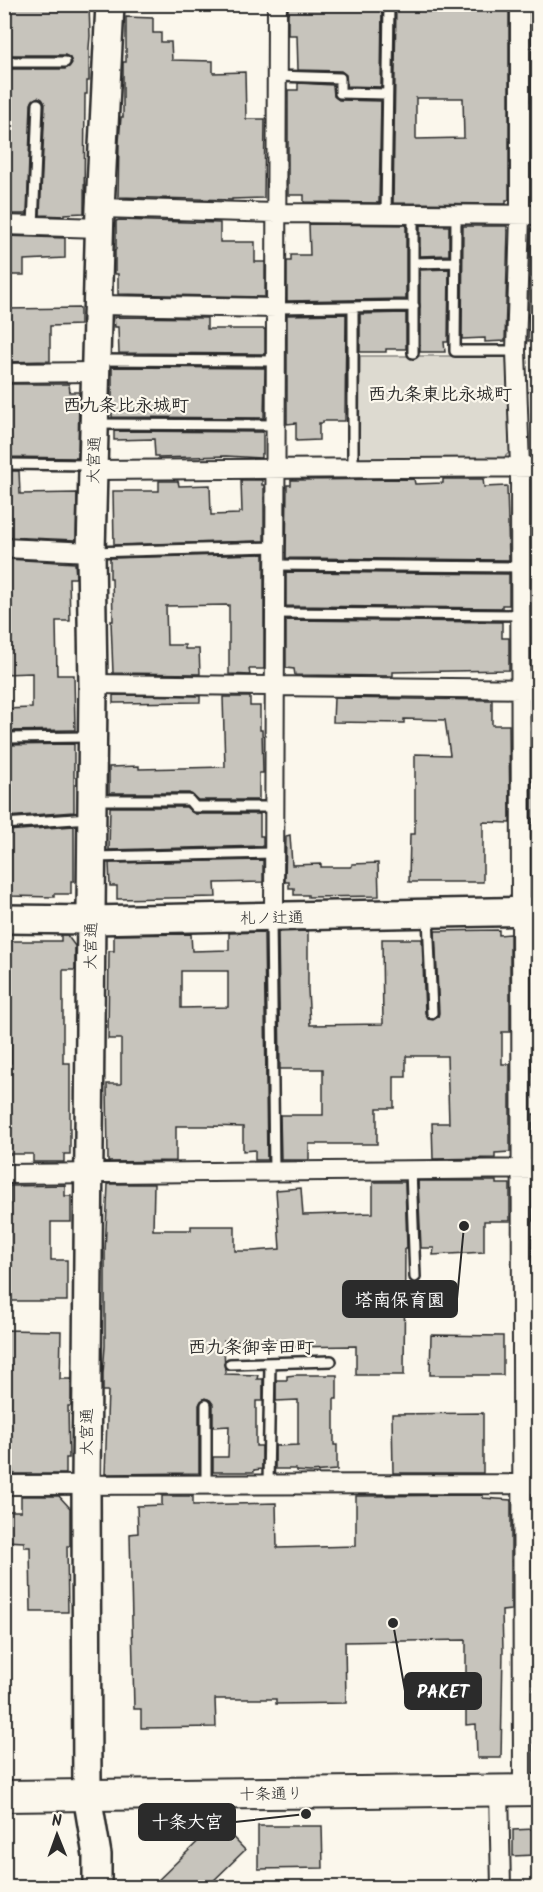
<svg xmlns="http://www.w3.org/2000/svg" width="543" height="1892" font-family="Kalam,'Klee One',sans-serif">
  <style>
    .green { fill: #dddad0; stroke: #84827e; stroke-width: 1.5 }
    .building { fill: #c7c4bc; stroke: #2b2b2b; stroke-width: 1.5; fill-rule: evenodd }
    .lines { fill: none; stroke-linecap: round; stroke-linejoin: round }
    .lane-casing { stroke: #2b2b2b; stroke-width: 14 }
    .street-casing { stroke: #2b2b2b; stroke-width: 22 }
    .secondary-casing { stroke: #2b2b2b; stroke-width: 32 }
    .primary-casing { stroke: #2b2b2b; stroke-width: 34 }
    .lane { stroke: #fbf7ec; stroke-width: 9 }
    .street { stroke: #fbf7ec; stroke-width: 18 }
    .secondary { stroke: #fbf7ec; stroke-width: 27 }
    .primary { stroke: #fbf7ec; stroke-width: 30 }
    .labels { text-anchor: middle; stroke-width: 4.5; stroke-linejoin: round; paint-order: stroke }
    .street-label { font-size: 16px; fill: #2b2b2b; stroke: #fbf7ec }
    .neighbourhood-label { font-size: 18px; font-weight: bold; fill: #2b2b2b; stroke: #fbf7ec }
    .leader { fill: none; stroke: #2b2b2b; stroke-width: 2 }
    .callout-dot { fill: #2b2b2b; stroke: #fbf7ec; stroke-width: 2 }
    .callout { fill: #2b2b2b; stroke: #2b2b2b; stroke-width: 2 }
    .callout-label { font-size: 18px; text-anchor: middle; font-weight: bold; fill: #fff }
  </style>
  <rect width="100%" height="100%" fill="#fbf7ec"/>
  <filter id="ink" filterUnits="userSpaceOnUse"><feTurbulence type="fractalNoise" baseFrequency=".0167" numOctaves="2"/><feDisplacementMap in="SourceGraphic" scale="12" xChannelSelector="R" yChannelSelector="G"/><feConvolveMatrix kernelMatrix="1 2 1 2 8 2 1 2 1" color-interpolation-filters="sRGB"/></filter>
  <g filter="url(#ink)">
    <path class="green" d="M360,356h150v96l-10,9 -141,-1z
      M532,1334h6v146l-8,-8 -1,-134z"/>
    <path class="building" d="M4,4h85l1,32 -1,12v33h-2v13h-2l-1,119 -20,1v2l-24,-1 5,-111 -3,-5 -4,-2 -5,3 -2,4 -4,110h-23l2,-145h59l4,-2 3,-4 -2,-5 -5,-3h-60z
      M288,4h94l-1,83 -34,-1 -1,-11 -5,-4 -43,-1 -1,-35h-9z
      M396,4h111v3h2v193h-3v4l-113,-1zM416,98h47l1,40 -48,1z
      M531,6h7v194h-7z
      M126,17l27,1v15h8v9h10l1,18 41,1v12l32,-1 1,47h19l-1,79 -32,1v1l-114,-3 1,-55 2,-25h2v-55h3z
      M298,83l35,2 1,11 5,4 42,1 -2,102 -75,-1v-7h-16v-105h10z
      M119,220l101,3v19h35v20h10v35l-147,-3v-20h-3v-23l1,-2v-28z
      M309,224l97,1v74l-119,2v-40h4v-6h19z
      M420,225l29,1v29l-29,1z
      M463,226h44v4h1l-3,111 -20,1v-4l-23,1z
      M531,229h7v112h-10z
      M4,236l61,2v20l-41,2v15h-20z
      M449,269l-1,73h-4l1,10h-25v-82z
      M80,308v17l-30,1v35l-46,1v-53z
      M406,313v36h-20v3h-26v-38z
      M346,314l-1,107h-22v2h-4v17l-23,1v-18l-9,1v-109z
      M114,317l93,1v11h58v25l-146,-1 -1,-26h-3z
      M112,367l153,1 -1,50 -152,-1z
      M4,384h65l1,8h9l-1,66 -74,-1z
      M114,431l149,1v22h-2v4l-35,-2 -68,2v-2h-3l-1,-17 -40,1z
      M4,471h15l1,23 57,-1 -1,47 -71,-3z
      M414,479l1,5 28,-1v-4h40l1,8 23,-1 2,74 -223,-2 1,-73h4v-5z
      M241,480h21v5h2v56l-150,4 -1,-54h46v-10h19l1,5 31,-1 1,30 28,-1v-2h3z
      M531,532h7v72h-6z
      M264,554v115h-15l1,6 -21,-1v-69l-63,1 1,39h18v4h14l1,25 -87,-1 -2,-52h2l-1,-43h-2v-20z
      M6,559l69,4 1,15h-7l1,43h-14l1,54h17l1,55h-1l-70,1v-22l28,-1v-35l-28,1z
      M286,572l223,2v31h-7v3l-216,-2z
      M286,620l216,2v16h7v32l-116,2v4l-98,-1 -1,-6 -8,-1z
      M532,637h6v33h-6z
      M113,695l87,1v6l-87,1z
      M223,697h27v9h10v24h2l1,43h-4v27h-61l-9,-7h-80v-26l30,-1v3l86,-2z
      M334,698l158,2v25h17l1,98 -27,-1v60h-74l1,-48h5v-80l35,1 -5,-35 -41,-1v4l-71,-1z
      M74,744v68l-68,5 -2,-72z
      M532,781h6v42h-6z
      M110,807h76l9,7h65v22h3v10l-154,4z
      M74,826v55h-3v13h-17v3l-44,-1v-9h-6v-16h3l-1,-40z
      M290,835l2,30 29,-1v3h29l2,-1v-2l26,-1 1,33 -71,1v-2h-14v-7h-5v-6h-4l1,-46z
      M263,860v22l-48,1 1,14 -99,2v-13h-7l-1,-23z
      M499,930v5l11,-1v98h-8v32h8v88l-15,1v5l-62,1 -1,-36h17l-2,-67h-41v21h-12v31h-17v36h-68v16h-28l-1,-45h43v-46h-43l-2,-137 30,-1v59l2,35 73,-1 -1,-85h40l3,74 3,6 5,1 5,-3 1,-4 -4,-82z
      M264,932l3,228h-12v-10l-12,1v-24l-34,-1h-33v35l-68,1 -1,-78h14v-45h-13l1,-88h5v-16l77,-1 1,17 37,-1v-17zM181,971h47v36l-47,1z
      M61,935h6l8,11v24h-12v93h7v91h-6v8h-31v-8h-29v-91h7l-1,-92h-6v-30h57z
      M533,1114h5v37h-5z
      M418,1181h78v3h14v37h-26v31l-51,3 1,-7h-13z
      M373,1182h32l2,66h-2l-1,127h-48v-29l-68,1v-7l-64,1 1,33 33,1 -1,4h6v22h-7v45h6v23l-8,1v2h-41v-15h15l1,-31 -16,1v-23l-3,-4 -5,-2 -4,3 -2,4v68l-94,1 3,-83h-5v-17l2,-28v-94l3,-68h46l-1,46h38v-4h44v25h17l28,-2 -4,-59 25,-2 2,27 70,-2z
      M533,1184h5v37h-5z
      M65,1185v11h6v26h-20v38h16v41h-63v-96h6v-19z
      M4,1330l57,1 -1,48h11v27h-3l1,52h-3v16h-53l-1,-7 -8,1z
      M431,1335l72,1v39h-73z
      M296,1375h41v24h-3v46h3v25l-27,2 -14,-1v-2h-21v-23l23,-1v-45l-22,1v-21h11v-4z
      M483,1413v60h-90l-1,-59z
      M483,1495v3l28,2v110l-9,1 1,39 -2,108h-24l-1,-34 -10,1v-85l-121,2 1,61 -70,1v-5h-61l1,28 -75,1v-19h-7l-4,-175 8,-1 -1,-27 25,-1v-9h31v9l83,-2 1,45 79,-2v-50z
      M21,1496h38l11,12v38h-3l1,66h-37l-1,-65h-6v-5l-20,-1v-30h17z
      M534,1560h4v48h-4z
      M218,1822l27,28 -38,37h-56z
      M258,1826h64l1,42 -65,1z
      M534,1829l1,26 -22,1v-26z"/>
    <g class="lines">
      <defs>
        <path id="lane" d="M4,62h61
          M276,76l64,2v15l47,1
          M386,214l3,-210
          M413,215v138
          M456,215l-1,136h61
          M33,226l5,-122
          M414,263l42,-1
          M276,308l138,-2
          M98,360l178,1
          M95,424l181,1
          M4,464l88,1
          M353,468v-161
          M92,552l184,-5
          M275,565l245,2
          M275,613l245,2
          M4,738l85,-1
          M94,800h95l6,7h79
          M4,824l85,-6
          M94,857l180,-4
          M428,916l4,97
          M271,919l3,252
          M411,1170l4,107
          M230,1364l101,-3
          M206,1405v80
          M268,1485l2,-122"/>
        <path id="street" d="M520,4v211l-4,136 4,116 3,1323
          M100,208l177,5 261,2
          M4,225l96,3
          M98,305l178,3
          M4,373l91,-1
          M93,470l445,-3
          M4,548l87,4
          M93,684l445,5
          M274,917l3,-913
          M4,1174l534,-5
          M4,1485l534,-1
          M499,1790l2,98"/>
        <path id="secondary" d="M4,919l87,1 447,-9
          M97,1888v-33l-10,-60 -1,-310 7,-801 -2,-132 2,-82 7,-262 10,-204"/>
        <path id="primary" d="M4,1796l534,-6"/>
      </defs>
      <use href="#lane" class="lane-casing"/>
      <use href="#street" class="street-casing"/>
      <use href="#secondary" class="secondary-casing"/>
      <use href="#primary" class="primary-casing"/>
      <use href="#lane" class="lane"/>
      <use href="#street" class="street"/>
      <use href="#secondary" class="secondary"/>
      <use href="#primary" class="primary"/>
    </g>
  </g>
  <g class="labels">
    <g class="street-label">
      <text transform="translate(93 460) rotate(-88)" y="6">大宮通</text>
      <text transform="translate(272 917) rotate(-1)" y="6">札ノ辻通</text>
      <text transform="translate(90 946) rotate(-89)" y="6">大宮通</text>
      <text transform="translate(86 1432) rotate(-90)" y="6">大宮通</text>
      <text transform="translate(271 1793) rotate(-1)" y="6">十条通り</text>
    </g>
    <g class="neighbourhood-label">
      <text x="440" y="400">西九条東比永城町</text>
      <text x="126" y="411">西九条比永城町</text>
      <text x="251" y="1353">西九条御幸田町</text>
    </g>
  </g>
  <path class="leader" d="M464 1226L457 1299M393 1623L405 1691M306 1814L235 1822"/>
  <g class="callout-dot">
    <circle cx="464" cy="1226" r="6"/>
    <circle cx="393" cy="1623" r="6"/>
    <circle cx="306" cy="1814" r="6"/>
  </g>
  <g class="callout">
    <rect x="343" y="1281" width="114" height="36" rx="6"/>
    <rect x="405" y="1673" width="76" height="36" rx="6"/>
    <rect x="139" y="1804" width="96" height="36" rx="6"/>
  </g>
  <g class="callout-label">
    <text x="400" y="1306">塔南保育園</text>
    <text x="443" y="1698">PAKET</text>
    <text x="187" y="1828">十条大宮</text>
  </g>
  <rect width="543" height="1892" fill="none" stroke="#fbf7ec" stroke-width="24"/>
  <rect x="12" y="12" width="519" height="1868" fill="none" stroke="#2b2b2b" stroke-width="2" filter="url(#ink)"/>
  <g transform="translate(57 1835) rotate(359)" stroke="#fbf7ec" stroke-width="4.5" paint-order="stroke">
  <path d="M0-4.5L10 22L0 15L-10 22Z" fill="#2b2b2b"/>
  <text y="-9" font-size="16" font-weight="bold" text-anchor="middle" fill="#2b2b2b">N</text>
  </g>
</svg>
